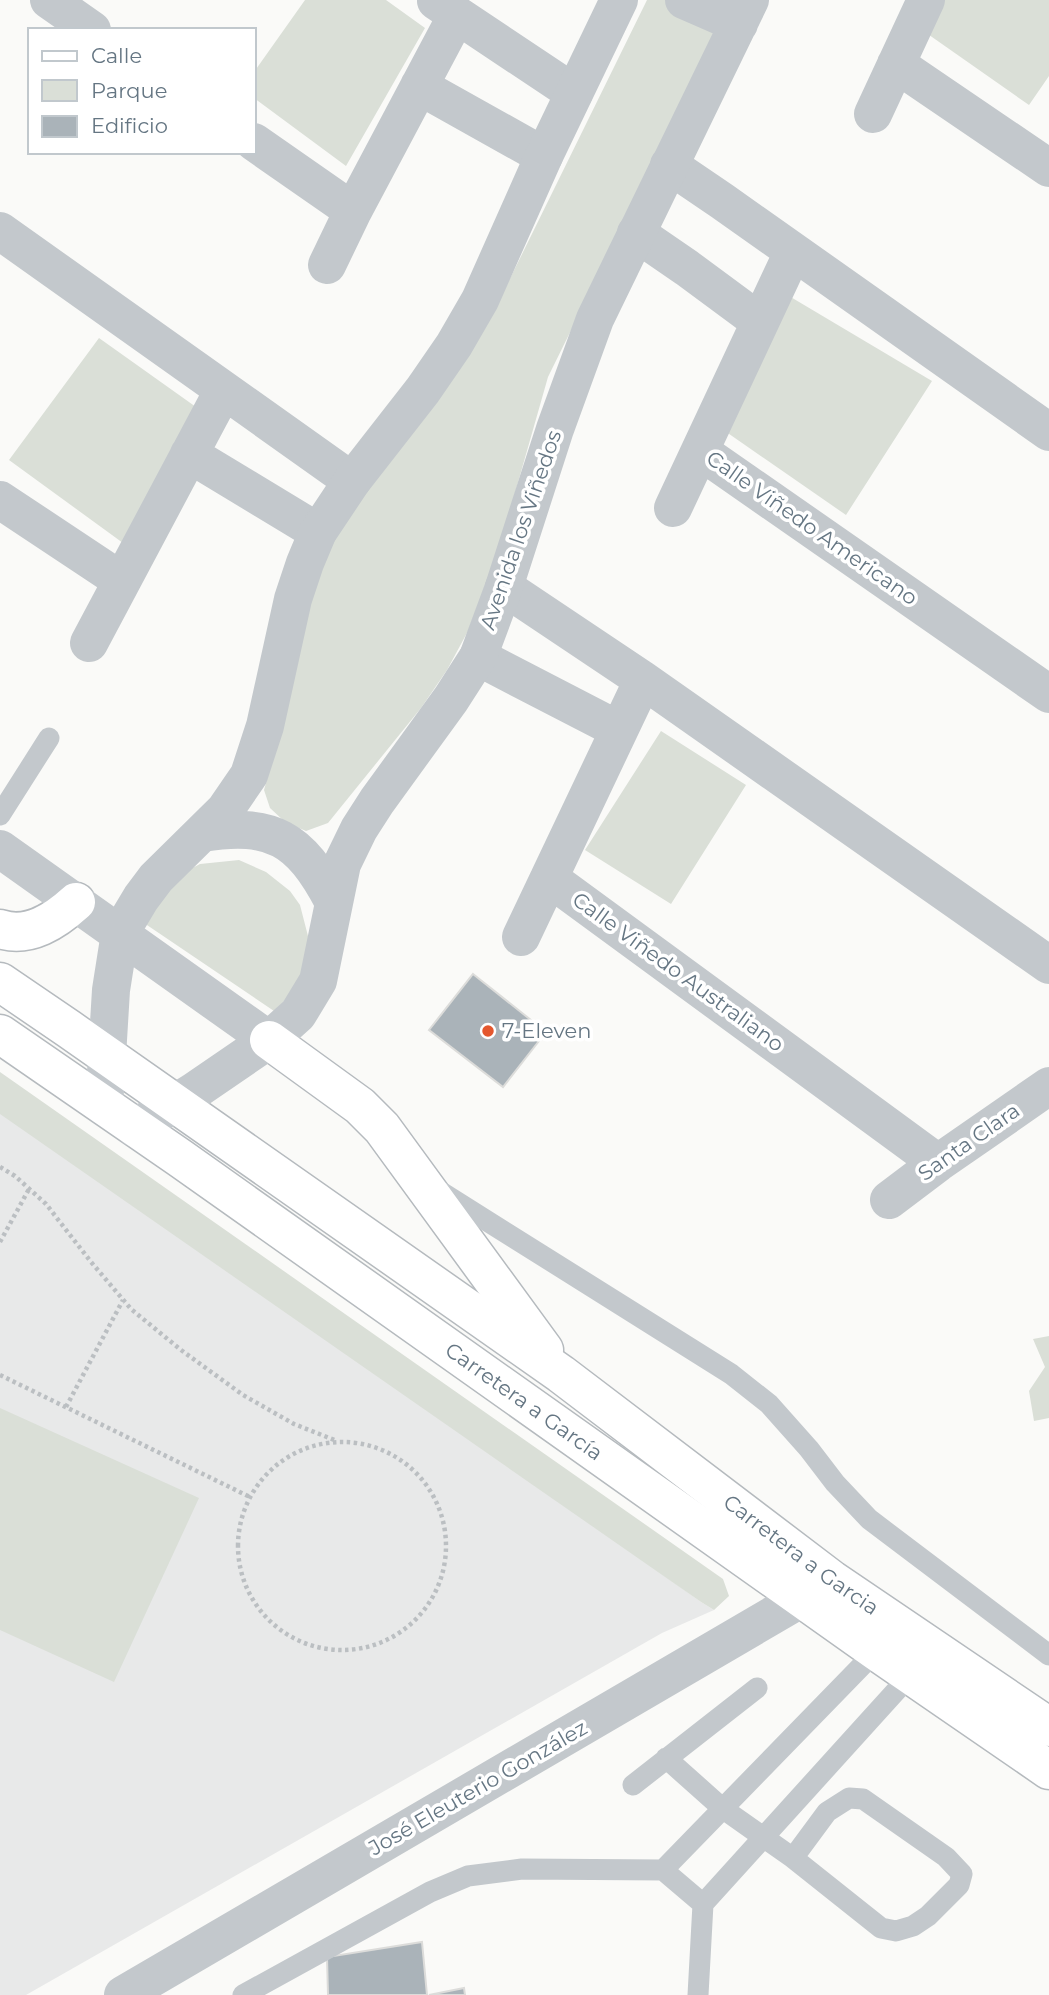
<svg xmlns="http://www.w3.org/2000/svg" width="1049" height="1995" font-family="Montserrat,sans-serif">
  <style>
    .built { fill: #e8e9e9 }
    .green { fill: #dadfd7 }
    .building { fill: #aab3b9; stroke: #dcdcda; stroke-width: 2 }
    .lines { fill: none; stroke-linecap: round; stroke-linejoin: round }
    .primary-casing { stroke: #b5babe; stroke-width: 41 }
    .path { stroke: #bbbfc2; stroke-width: 4.5; stroke-dasharray: 3.5 3.5; stroke-linecap: butt }
    .service { stroke: #c3c8cc; stroke-width: 21 }
    .minor { stroke: #c3c8cc; stroke-width: 38 }
    .tertiary { stroke: #c3c8cc; stroke-width: 38 }
    .primary { stroke: #fff; stroke-width: 38 }
    .poi-dot { fill: #e4572e; stroke: #fff; stroke-width: 2.5 }
    .labels { text-anchor: middle; stroke-width: 7; stroke-linejoin: round; paint-order: stroke }
    .street-label { font-size: 21px; fill: #657683; stroke: #fff }
    .poi-label { font-size: 21px; fill: #657683; stroke: #fff; text-anchor: start }
  </style>
  <rect width="100%" height="100%" fill="#fafaf8"/>
  <path class="built" d="M0,1099l701,503 13,8 -52,23 -636,362h-26z"/>
  <path class="green" d="M305,0h81l39,28 -79,138 -92,-68v-26z
    M647,0h87l-186,377 -49,172 -31,82 -21,39 -26,38 -93,115 -22,8 -21,-9 -15,-14 -6,-18 16,-57 30,-137 35,-81 151,-208z
    M936,0h113v76l-20,29 -107,-75z
    M789,296l143,85 -86,134 -124,-86z
    M99,338l104,74 -80,131 -114,-83z
    M661,731l85,54 -75,119 -86,-54z
    M239,860l27,12 24,19 10,14 9,35 -3,40 -32,31 -133,-90 34,-44 25,-13z
    M0,1072l723,507 6,17 -15,14 -13,-8 -701,-488z
    M1049,1336v82l-15,3 -5,-30 16,-24 -12,-28z
    M0,1408l199,90 -85,184 -114,-52z"/>
  <path class="building" d="M473,974l73,58 -43,55 -74,-57z
    M422,1942l5,53h-99l-1,-38z
    M464,1988l1,7h-36z"/>
  <g class="lines">
    <defs>
      <g id="primary">
        <path d="M0,929c29,10 56,-9 76,-27"/>
        <path id="s1" d="M0,982l69,47 492,345 271,206 217,147"/>
        <path id="s2" d="M0,1034l180,124 696,493 173,119"/>
        <path d="M269,1040l91,66 22,22 162,222"/>
      </g>
    </defs>
    <use href="#primary" class="primary-casing"/>
    <path class="path" d="M0,1167l15,9 31,28 45,58 40,47 50,41 62,45 51,29 43,17
      M0,1242l29,-53
      M0,1375l250,122
      M66,1407l57,-107
      M238 1546a104 104 0 1 1 208 0a104 104 0 1 1-208 0Z"/>
    <path class="service" d="M0,815l49,-77
      M441,1192l290,182 38,30 40,45 26,34 34,36 180,136
      M666,1758l56,50 71,50 88,70 15,3 17,-5 15,-10 31,-31 3,-11 -16,-17 -83,-58 -14,-1 -22,14 -34,46
      M633,1785l124,-97
      M663,1870l218,-224
      M703,1904l212,-234
      M243,1995l187,-103 38,-16 54,-7 141,1 40,34 -5,91"/>
    <path class="minor" d="M49,0l43,30
      M436,1l138,92
      M896,64l153,104
      M419,86l125,70
      M873,114l53,-114
      M254,142l99,69
      M669,165l53,36 327,231
      M0,231l352,250
      M636,233l51,35 73,54
      M327,265l26,-54 104,-196
      M700,451l349,243
      M189,454l129,78
      M0,500l122,81
      M673,508l120,-256
      M504,587l139,93 406,285
      M89,643l134,-252
      M478,657l141,73
      M549,878l389,285
      M521,937l122,-257
      M889,1200l49,-37 111,-77
      M123,1995l705,-412"/>
    <path class="tertiary" d="M684,0l55,24
      M202,833c70,-11 98,5 131,68
      M0,849l269,191
      M104,1106l7,-116 9,-57 21,-35 15,-20 69,-68 24,-35 16,-49 28,-127 12,-36 13,-31 34,-51 71,-91 31,-45 26,-45 64,-144 75,-156
      M135,1128l58,-36 76,-52 29,-26 20,-33 24,-117 17,-35 18,-28 74,-102 27,-42 26,-70 51,-158 40,-110 155,-319"/>
    <use href="#primary" class="primary"/>
  </g>
  <circle class="poi-dot" cx="488" cy="1031" r="7"/>
  <g class="labels">
    <g class="street-label">
      <text transform="translate(812 528) rotate(35)" y="7">Calle Viñedo Americano</text>
      <text transform="translate(521 530) rotate(-71)" y="7">Avenida los Viñedos</text>
      <text transform="translate(678 972) rotate(36)" y="7">Calle Viñedo Australiano</text>
      <text transform="translate(969 1142) rotate(-35)" y="7">Santa Clara</text>
      <text dy="7" stroke="none"><textPath href="#s2" startOffset="640">Carretera a García</textPath></text>
      <text dy="7" stroke="none"><textPath href="#s1" startOffset="985">Carretera a Garcia</textPath></text>
      <text transform="translate(478 1788) rotate(-30)" y="7">José Eleuterio González</text>
    </g>
    <g class="poi-label">
      <text x="502" y="1038">7-Eleven</text>
    </g>
  </g>
  <rect x="28" y="28" width="228" height="126" fill="#ffffff" stroke="#c1c8cd" stroke-width="2"/>
  <rect x="42" y="51" width="35" height="10" fill="#ffffff" stroke="#c1c8cd" stroke-width="2"/>
  <text x="91" y="63" font-size="21" fill="#657683">Calle</text>
  <rect x="42" y="80" width="35" height="21" fill="#dadfd7" stroke="#c1c8cd" stroke-width="2"/>
  <text x="91" y="98" font-size="21" fill="#657683">Parque</text>
  <rect x="42" y="116" width="35" height="21" fill="#aab3b9" stroke="#c1c8cd" stroke-width="2"/>
  <text x="91" y="133" font-size="21" fill="#657683">Edificio</text>
</svg>
